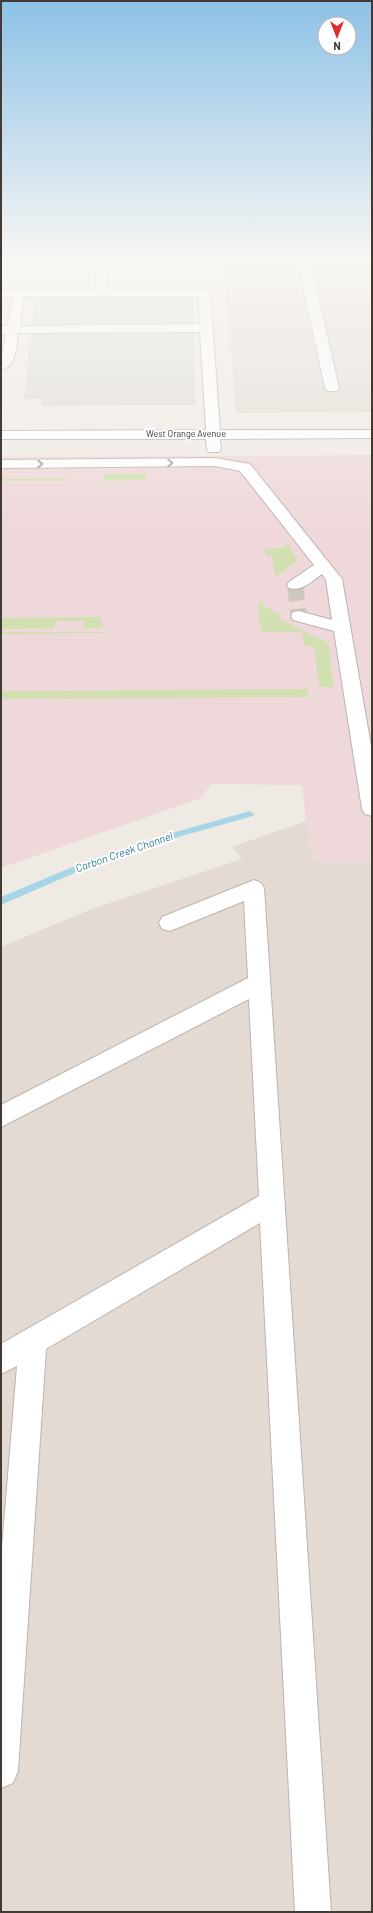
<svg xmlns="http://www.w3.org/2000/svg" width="373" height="1913" font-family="Barlow,sans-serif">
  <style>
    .residential { fill: #e3dbd3 }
    .medical { fill: #efd8d9 }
    .green { fill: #d2e0b1 }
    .parking { fill: #dedbd9 }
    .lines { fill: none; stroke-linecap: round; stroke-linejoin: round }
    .stream { fill: #a6d6e6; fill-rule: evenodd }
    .minor-tunnel { stroke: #cdc7c1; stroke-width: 16; stroke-dasharray: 16 8; stroke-linecap: butt }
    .minor-casing { stroke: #bdb3ab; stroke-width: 2 }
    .minor { fill: #fff; fill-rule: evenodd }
    .oneway { stroke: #a09c9a }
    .labels { text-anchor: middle; stroke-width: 4; stroke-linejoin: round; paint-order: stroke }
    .far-street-label { font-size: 9px; fill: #413a35; stroke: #fff }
    .water-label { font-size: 11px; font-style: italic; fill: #397f98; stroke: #fff }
  </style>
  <rect width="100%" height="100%" fill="#f0eae4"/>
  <path class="residential" d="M223,262h149v150l-136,1z
    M306,821l8,40 58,1v1050h-371v-965l88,-37 153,-51 -10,-12z"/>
  <path class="medical" d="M372,455v407l-58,-1 -8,-40 -4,-36 -91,-1 -10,14 -200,70v-411z"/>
  <path class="green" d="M104,474h42v6l-42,1z
    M67,478v3h-66v-2z
    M287,541l10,20 -22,16 -3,-21h-6l-1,-7 16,-1 6,-3z
    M258,602h5l1,6h7v4h7l3,8 47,23 6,44h-15l-5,-41h-10l-2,-14h-41z
    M100,617l3,11h-19v-7h-29l-1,7 -53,1v-11z
    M1,632h104v1l-104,1z
    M308,689l1,8 -308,2v-8z"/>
  <path class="parking" d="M35,297h158l2,108 -154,1v-7h-17z"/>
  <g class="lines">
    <path class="stream" d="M250,811l4,3 -1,2 -82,23 -83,28 -87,38v-8l81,-34 83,-28z"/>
    <path class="minor-tunnel" d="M295,585l4,31"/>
    <defs>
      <path id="minor" d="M97,262h12l-2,27 101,1 2,2 10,138h152v8l-152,1 1,10 -2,3h-10l-2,-3 -1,-10h-205v-8l205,-1 -6,-98 -182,1c-2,14 -1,33 -17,37v-11l5,-25h-5v-8h6l6,-30h-12v-6h94zM24,296h174l2,28 -180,2z
        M298,262h12l29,126 -2,3h-10l-2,-3z
        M215,458l35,6 92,115 30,173v64l-7,-2 -3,-5 -28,-178 -41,-11 -2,-4 2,-4 6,-1 33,9 -6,-40 -4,-6c-10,7 -20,18 -33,14l-2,-3 2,-3 25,-17 -74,-94 -25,-5 -214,2v-8z
        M254,880l7,3 3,5 67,1024h-36l-35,-689 -214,126 -28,422 -5,12 -12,5v-228l16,-194 -16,8v-30l258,-148 -10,-197 -248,128v-22l247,-127 -4,-77 -74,30 -8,-2 -3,-6 3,-6z"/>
    </defs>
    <use href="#minor" class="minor-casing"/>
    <use href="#minor" class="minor"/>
  </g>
  <defs><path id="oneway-chevron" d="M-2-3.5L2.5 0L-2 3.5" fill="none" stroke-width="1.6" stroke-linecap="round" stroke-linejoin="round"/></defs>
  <g class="oneway">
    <use href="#oneway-chevron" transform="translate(170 463)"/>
    <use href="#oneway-chevron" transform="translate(40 464)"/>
  </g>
  <linearGradient id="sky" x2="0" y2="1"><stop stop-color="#8dc2e7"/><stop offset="0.49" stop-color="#f8f6f3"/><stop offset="1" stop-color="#f8f6f3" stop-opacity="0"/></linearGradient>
  <rect width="373" height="530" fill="url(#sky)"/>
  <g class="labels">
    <g class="far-street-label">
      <text x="186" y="437">West Orange Avenue</text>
    </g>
    <g class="water-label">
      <text transform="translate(124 852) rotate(-19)" y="4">Carbon Creek Channel</text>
    </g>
  </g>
  <rect width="373" height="1913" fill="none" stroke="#413a35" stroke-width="4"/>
  <g transform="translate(337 36) rotate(180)"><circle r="19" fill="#ffffff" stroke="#b3b0ae"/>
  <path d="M0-3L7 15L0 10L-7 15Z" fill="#e02a2c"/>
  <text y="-6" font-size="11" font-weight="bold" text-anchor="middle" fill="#413a35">N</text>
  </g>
</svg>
